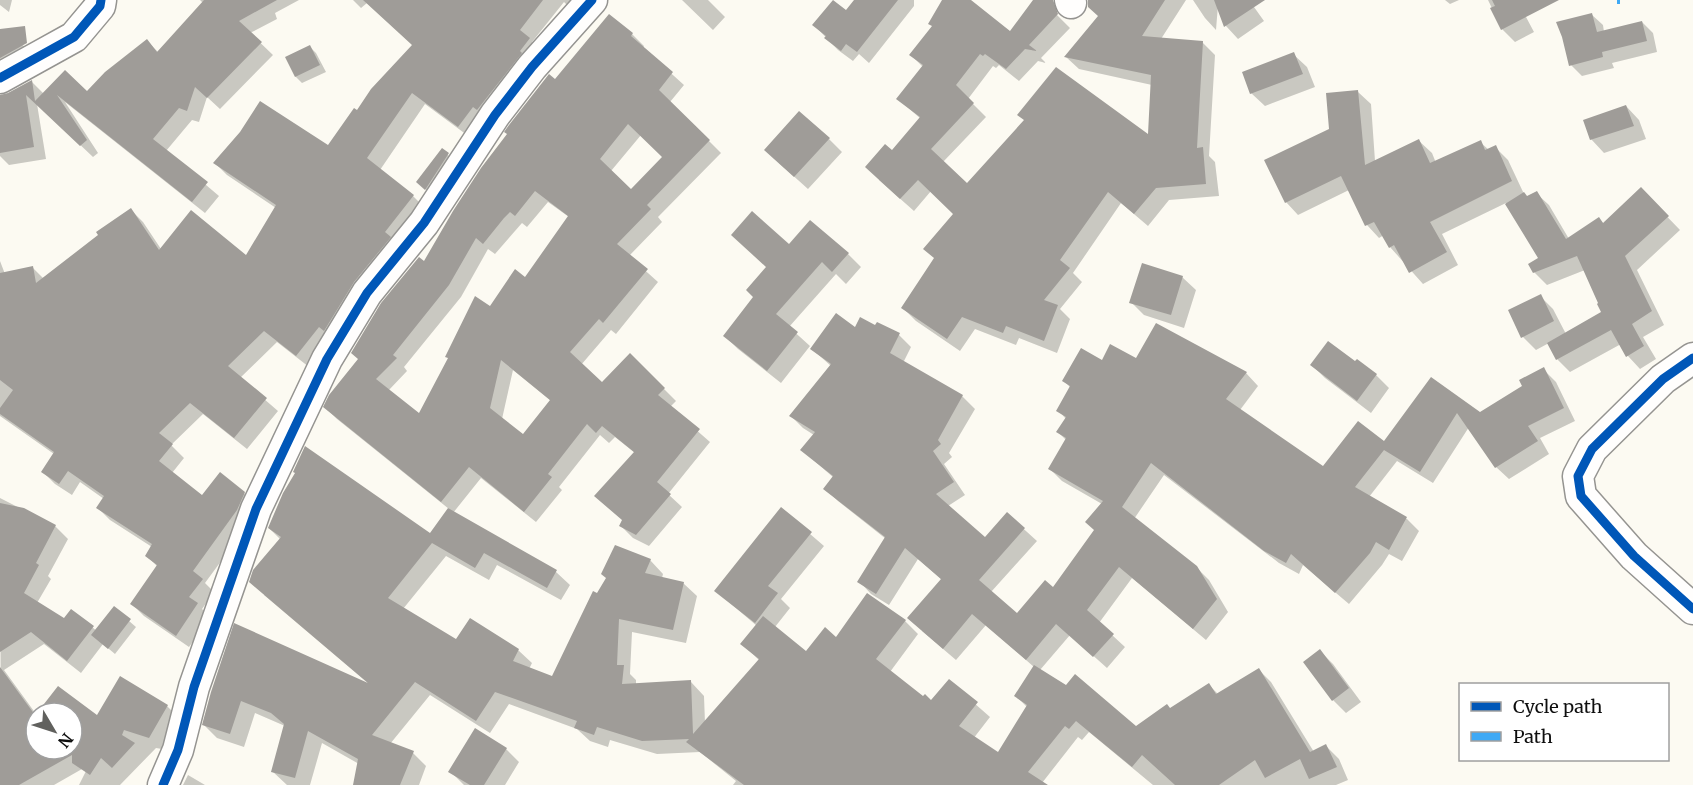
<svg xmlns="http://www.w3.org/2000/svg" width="1693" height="785" font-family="Merriweather,serif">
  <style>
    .shadow { fill: #0003; fill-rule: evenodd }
    .building { fill: #9f9c98; fill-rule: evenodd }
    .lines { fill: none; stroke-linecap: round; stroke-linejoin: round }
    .minor-casing { stroke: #959491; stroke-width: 33 }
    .minor { stroke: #fffefd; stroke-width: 30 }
    .quiet { stroke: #3fa9f5; stroke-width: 8; stroke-dasharray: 15 8; stroke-linecap: butt }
    .cycleway-casing { stroke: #fff; stroke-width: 13 }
    .cycleway { stroke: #0057b8; stroke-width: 9 }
  </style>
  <rect width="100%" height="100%" fill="#fcfaf2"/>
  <path class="shadow" d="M0,0h12l-3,12 -9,-7z
    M200,0h99l-24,13 2,6 -27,14 23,22 -53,54 -13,-12 -8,25 -7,-2 -26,31 53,45 -14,17 -140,-111 33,51 -5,4 -56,-53 9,55 -37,6 -9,-9v-59l9,-3 23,-12 12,12 43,-1 60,-52 11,11 45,-49z
    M353,0h232l-17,6 -4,-4 -32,40 9,9 -70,87 -46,-34 -45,66 33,26 12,12 -116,159 -32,-25 -37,36 38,33 -31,38 -44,-35 -32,31 13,13 -12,15 30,24 42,-4 12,12 -7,18 -44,60 9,9 -12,17 8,8 -21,30 -45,-31 -12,-12 26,-37 -11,-11 5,-9 -42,-27 -12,-12 6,-9 -24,-17 -8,13 -17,-11 -12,-12 11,-18 -54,-38v-155l5,13 28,-6 11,11 87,-69 12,12 18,27 85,9 30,-50 -49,-33 -12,-12 113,-16 85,-102 -46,-42 -6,5z
    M682,0h26l17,17 -12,13z
    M855,0h59v6l-45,57 -10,-9 -6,7 -15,-11 -24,-25 32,-12z
    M944,0h25l42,33 26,-33 20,15 13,13 -29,30 5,5 -8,-2 -19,20 -20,-16 -3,3 -3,-2 -25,33 18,18 -43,45 25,23 182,-48 2,-52 -73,-16 -13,-12 33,-41 -11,-16h98l-25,39 41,3 13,13 -6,101 6,6 4,34 -50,4 -21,26 -27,-23 -48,70 9,9 -22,27 10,10 -13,34 -38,-15 -3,7 -41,-16 -15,22 -44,-30 -13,-13 32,-49 20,-45 -24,-23 -17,20 -35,-31 13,-28 29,-33 -23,-20 25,-32 -12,-12 22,-29z
    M1193,0h56l15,21 -26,18 -12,-13 -8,-21 -2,25 -11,-12z
    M1445,0h14l-9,4z
    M1488,0h29l17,32 -19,10 -13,-13z
    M1591,14l12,11 1,7 38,-10 11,11 4,19 -45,11 2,5 -32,8 -11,-11 -8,-28z
    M610,16l22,18 12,12 -1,2 41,37 -14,17 51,51 -63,64 4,5 -33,34 29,26 -42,52 -5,-4 -30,35 21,20 28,-30 46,46 -6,6 40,35 -42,52 14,13 -33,39 -16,-8 -12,-12 14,-73 -20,-16 -6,6 -9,-8 -41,52 3,3 -26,32 -55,-44 -28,35 103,59 14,13 -9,15 -64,-35 -8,15 -43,-24 -43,53 53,32 62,9 14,13 -3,6 23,9 45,-83 53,-35 13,14 -1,4 21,5 14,13 -11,47 -54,-11 -2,42 6,6v5l55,-3 13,14 1,27 55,-62 -18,-17 15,-18 -41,-35 65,-82 43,37 -43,53 9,9 -15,19 31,26 31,-14 68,-18 13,13 -28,38 34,26 8,4 17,-21 41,36 -17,22 25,15 29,-47 -11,-11 18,-29 -48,-42 -30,35 -34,-29 20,-51 -24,-21 -29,46 -18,-11 -12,-13 27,-42 -48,-38 -13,-13 9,-10 -32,-28 12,-15 -11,-7 -12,-12 40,-50 -19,-17 43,-20 44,6 12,12 -8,16 59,33 13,13 -26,44 3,4 -8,7 21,31 -17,11 37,33 22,-25 30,27 -46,51 26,23 36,-26 43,-59 6,-26 -40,-23 -12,-12 16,-29 -8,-8 8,-13 -8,-9 13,-22 -7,-7 39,-19 34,-2 109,13 12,13 -18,24 83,58 62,-25 46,-64 49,34 44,-26 19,-18 13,13 19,39 -35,17 9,16 -40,25 -13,-12 -27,-40 -36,56 -36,-22 -28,36 38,22 12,12 -17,30 -13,-7 -7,11 -33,39 -46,-39 -4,9 -20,-11 -115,-88 -30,44 62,48 13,13 19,32 -22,28 -74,-62 -33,45 26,24 -18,21 -37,-33 -30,35 96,57 34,-18 39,-24 9,9 41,-24 12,12 43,70 12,-6 13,13 9,21 -12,5h-183l-64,-53 -7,8 -4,-3 -36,46 2,2h-311l3,-4 -36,-29 -43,2 -47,-14 -2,7 -18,-6 -13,-12 -68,-25 -19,29 -60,-38 -40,49 23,9 13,13 -7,19h-65l5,-21 -37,-21 -12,42h-23l-15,-14 13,-45 -30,-13 -11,34 -27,-9 -13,-13 8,-33 157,-8 -105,-89 17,-55 -12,-12 161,7 19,-26 -112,-90 -12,-12 34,-47 65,-97 131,-182zM641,135l23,22 -33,35 -20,-21zM548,202l21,15 -43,62 -36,29 -71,108 -31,-25 19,-20 -3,-4 57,-70 27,-48 7,5 27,-31 5,4zM513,370l38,31 -28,35 -21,-17z
    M0,33l24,13 12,12 -36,22z
    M310,47l6,6 10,19 -24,11 -6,-6 -9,-19z
    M1293,54l14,13 8,20 -50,19 -14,-13z
    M1358,92l13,12 4,57 44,-20 13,12 4,10 44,-21 9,8 6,-3 13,13 16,34 4,4 8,-5 13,12 20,34 30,-20 5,5 49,-22 27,28 -43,40 27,55 -21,12 13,22 -16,10 -12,-13 -7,-12 -51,28 -13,-13 -8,-16 -13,7 -13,-13 17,-41 13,13 13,25 37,-22 -18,-42 -38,15 -13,-13 6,-14 -34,-55 -64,31 16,31 -35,19 -33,-37 -6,-12 -5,3 -12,-13 -18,-35 -51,25 -12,-13 44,-72z
    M1626,106l13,14 7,19 -42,14 -13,-14z
    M829,139l13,13 -34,37 -29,-26z
    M442,150l13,11 -23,34 -8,-7z
    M789,247l59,7 13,13 -15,17 -10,-10 -47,53 21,19 -29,37 -43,-34 -13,-13 30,-38z
    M1182,277l14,13 -12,38 -40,-13 -13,-13z
    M1312,365l64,10 13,13 -18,25 -46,-35z
    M0,498l55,28 13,13 -20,37 3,3 -14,24 27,17 7,-9 26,20 17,-23 22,19 -21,27 -12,-10 -22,29 -37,-29 -40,26 32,44v35h36v-36h-33l19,-25 39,29 23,-39 47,28 13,13 -18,30 -6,-1 -36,37h-41l10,-20 -35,20h-53z
    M1320,651l13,13 28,38 -15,11 -13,-13z
    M506,749l13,13 -14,23h-41l-14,-14z
    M188,775l17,10h-22z"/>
  <path class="building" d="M204,0h73l-38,21 23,21 -55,56 -12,-11 -8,24 -8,-3 -26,31 55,43 -16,20 -135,-107 30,45 -7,6 -54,-51 8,52 -34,6v-58l8,-2 24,-13 3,21 30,-31 22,21 18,-19 42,-33 10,13z
    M363,0h180l-23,30 10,8 -10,13 2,2 -45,57 -4,-3 -15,20 -46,-34 -45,65 47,37 -29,37 6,5 -37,45 -30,49 -5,-4 -23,29 -32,-25 -36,35 39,32 -33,40 -44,-35 -31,30 14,11 -14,17 43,34 18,-23 25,20 -8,18 -44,61 10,8 -14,18 9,6 -22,33 -46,-32 27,-39 -12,-9 7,-12 -56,-36 8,-12 -36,-25 -9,13 -18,-12 13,-20 -54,-38v-6l13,-18 -13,-10v-107l33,-7 3,17 62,-48 -2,-3 35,-24 28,42 32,-40 55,45 30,-50 -63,-42 27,-31 20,-31 68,44 26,-37 3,2 14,-21 41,-44z
    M833,0l13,10 8,-10h44l-41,52 -11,-8 -5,7 -17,-13 2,-2 -14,-11z
    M942,0h29l39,31 23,-31h20l5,14 -29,31 8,6 -12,-2 -19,20 -21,-15 -2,2 -3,-2 -24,31 18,18 -43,46 36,34 57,-63 -7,-5 39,-48 92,67 3,-59 -87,-18 34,-41 -10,-9v-7h77l-23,36 61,5 -6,107 6,-1 3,37 -50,4 -22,26 -26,-22 -48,68 10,8 -26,32 14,5 -14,36 -38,-15 -3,7 -41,-16 -15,22 -46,-31 33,-50 -11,-9 30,-35 -35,-34 -18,19 -35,-32 20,-23 7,6 28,-33 -24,-18 27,-34 -14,-10 23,-29 -4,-2z
    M1214,0h51l-41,27z
    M1492,0h67l-58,30 -11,-22 5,-2z
    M1592,13l5,19 45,-11 5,20 -45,11 1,5 -34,9 -7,-29 -6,-15z
    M609,14l24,19 -2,3 42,36 -14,18 51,50 -63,65 4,4 -34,35 31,25 -45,54 -4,-4 -29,33 32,30 28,-29 35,35 -7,7 42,34 -43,53 14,12 -35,41 -17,-9 3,-6 -28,-24 40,-44 -32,-26 -6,7 -9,-9 -39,50 4,3 -28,35 -55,-45 -28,35 -118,-95 6,-12 29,-36 -7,-6 30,-50 38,-46 5,4 29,-50 28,-43 26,-34 -3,-2 5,-7 40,-51 6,5zM628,124l34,33 -31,32 -31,-30zM535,191l33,25 -43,61 -10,-8 -25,37 -15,-10 -30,61 3,1 -29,55 -43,-34 21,-21 -4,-3 56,-70 27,-47 7,6 21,-26 6,-6 5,4zM501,360l49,40 -27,34 -33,-26z
    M25,26l2,17 -27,15v-29z
    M310,45l10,20 -25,12 -10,-20z
    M1294,52l9,22 -53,20 -8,-22z
    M1358,90l7,75 54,-26 11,24 51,-23 4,10 11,-5 16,36 -82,41 17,30 -38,21 -15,-28 -5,3 -15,-26 -9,4 -24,-50 -56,27 -21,-43 65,-31 -3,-36z
    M1626,105l8,21 -44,14 -7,-20z
    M799,111l31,27 -36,39 -30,-27z
    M442,148l7,5 -24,37 -9,-8z
    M1641,187l28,29 -44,40 27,55 -20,13 12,22 -18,11 -15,-27 -55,30 -9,-17 54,-31 -4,-8 1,-1 -21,-47 -44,17 -5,-9 10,-6 -33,-54 19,-12 3,4 10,-5 29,48 33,-22 4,6z
    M752,211l37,33 21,-24 39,33 -17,19 -10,-10 -46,52 22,18 -31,39 -44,-35 30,-39 -7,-7 20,-23 -35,-32z
    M1142,263l41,13 -12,39 -42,-12z
    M1541,294l13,27 -33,17 -13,-28z
    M836,313l19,14 5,-10 15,8 2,-3 23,11 -10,20 73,42 -25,45 3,4 -8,7 21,31 -18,12 49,43 22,-25 18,16 -46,52 38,33 28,-33 8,7 41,-57 -9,-8 18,-21 -55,-32 18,-31 -10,-6 10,-15 -10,-6 14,-25 -8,-5 19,-33 21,12 8,-16 26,14 20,-35 91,49 -21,27 97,67 35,-45 26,20 47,-64 49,35 42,-26 -3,-6 25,-13 20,41 -36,18 10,15 -43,27 -38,-55 -37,59 -36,-22 -29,37 52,30 -18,33 -13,-8 -6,11 -35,40 -44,-39 -5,9 -22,-12 -113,-88 -29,44 75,59 20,33 -24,30 -74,-62 -32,43 27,24 -21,23 -37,-33 -30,36 -54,-46 -29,35 -36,-31 34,-39 -36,-31 -29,46 -19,-12 28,-45 -62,-48 10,-13 -33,-26 15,-18 -26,-16 42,-52 -21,-15z
    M1328,341l27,20 2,-2 20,15 -20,27 -47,-36z
    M305,446l125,87 18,-25 109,62 -10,18 -63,-35 -9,15 -43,-25 -44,55 68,41 14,-21 49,31 -6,12 39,15 41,-85 4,2 9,-15 -5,-4 14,-29 36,14 -6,14 39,9 -11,48 -54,-11 -2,46h7l-2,19 69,-4 2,54 66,-75 -19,-15 23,-28 43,35 19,-24 11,10 31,-44 39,27 -30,39 47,37 2,-2 6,6 18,-21 29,23 -19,24 39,26 29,-47 -13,-9 20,-31 32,20 9,-11 61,52 31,-22 3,4 39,-25 7,11 43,-26 51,84 16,-8 11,23 -28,12 -9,-20 -35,19 -10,-18 -36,25h-44l-33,-30 -10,12 -56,-46 -7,8 -4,-3 -37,46 20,13h-304l-58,-43 3,-3 -47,2 -45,-14 -3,8 -20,-7 3,-7 -82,-29 -19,29 -61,-39 -43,53 42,16 -14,34h-47l5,-26 -50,-28 -13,47 -24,-6 13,-48 -13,-11 -30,-12 -11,33 -28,-9 9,-33 23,-69 134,60 -119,-101 4,-12 28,-33 -13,-9 15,-35 12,-20 -2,-1z
    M0,503l24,5 32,17 -20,38 3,2 -15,28 40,25 7,-9 23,17 -27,35 -36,-29 -31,20z
    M781,507l31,25 -44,54 10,7 -23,30 -41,-32z
    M114,606l17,13 -23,30 -17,-14z
    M1320,649l29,39 -17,13 -29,-39z
    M0,667l35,48 1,-1v35h36v-36h-35l21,-27 39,29 23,-39 48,29 -19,33 -25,-8 -2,5 13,8 -23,25 -11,-10 -11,17 -18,-12v-8l-53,30h-19z
    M475,728l32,20 -23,37h-14l-22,-13z"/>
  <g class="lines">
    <defs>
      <path id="minor" d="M1070,0l1,3
        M0,78l74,-41 26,-31 1,-6
        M1693,358l-30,21 -71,70 -14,27 3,20 53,60 59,53
        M163,785l15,-35 16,-63 62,-178 71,-150 40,-66 57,-70 71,-108 37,-48 60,-67"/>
    </defs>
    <use href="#minor" class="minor-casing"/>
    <use href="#minor" class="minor"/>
    <path class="quiet" d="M1617,0h3"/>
    <defs>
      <path id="cycleway" d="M0,78l74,-41 26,-31 1,-6
        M1693,358l-30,21 -71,70 -14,27 3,20 53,60 59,53
        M163,785l15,-35 16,-63 62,-178 71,-150 40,-66 57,-70 71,-108 37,-48 60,-67"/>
    </defs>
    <use href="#cycleway" class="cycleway-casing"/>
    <use href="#cycleway" class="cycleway"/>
  </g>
  <rect x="1459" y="683" width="210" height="78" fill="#ffffff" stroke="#9f9f9f" stroke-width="1.5"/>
  <rect x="1471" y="702" width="30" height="9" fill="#0057b8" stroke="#9f9f9f" stroke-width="1.5"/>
  <text x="1513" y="713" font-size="18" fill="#0e0e0e">Cycle path</text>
  <rect x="1471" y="732" width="30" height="9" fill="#3fa9f5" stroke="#9f9f9f" stroke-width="1.5"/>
  <text x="1513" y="743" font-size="18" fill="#0e0e0e">Path</text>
  <g transform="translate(54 731) rotate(129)"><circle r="28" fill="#ffffff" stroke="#9f9f9f" stroke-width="1.5"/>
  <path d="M0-4.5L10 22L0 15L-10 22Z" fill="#61615e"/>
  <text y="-9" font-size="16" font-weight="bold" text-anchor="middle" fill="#0e0e0e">N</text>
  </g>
</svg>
